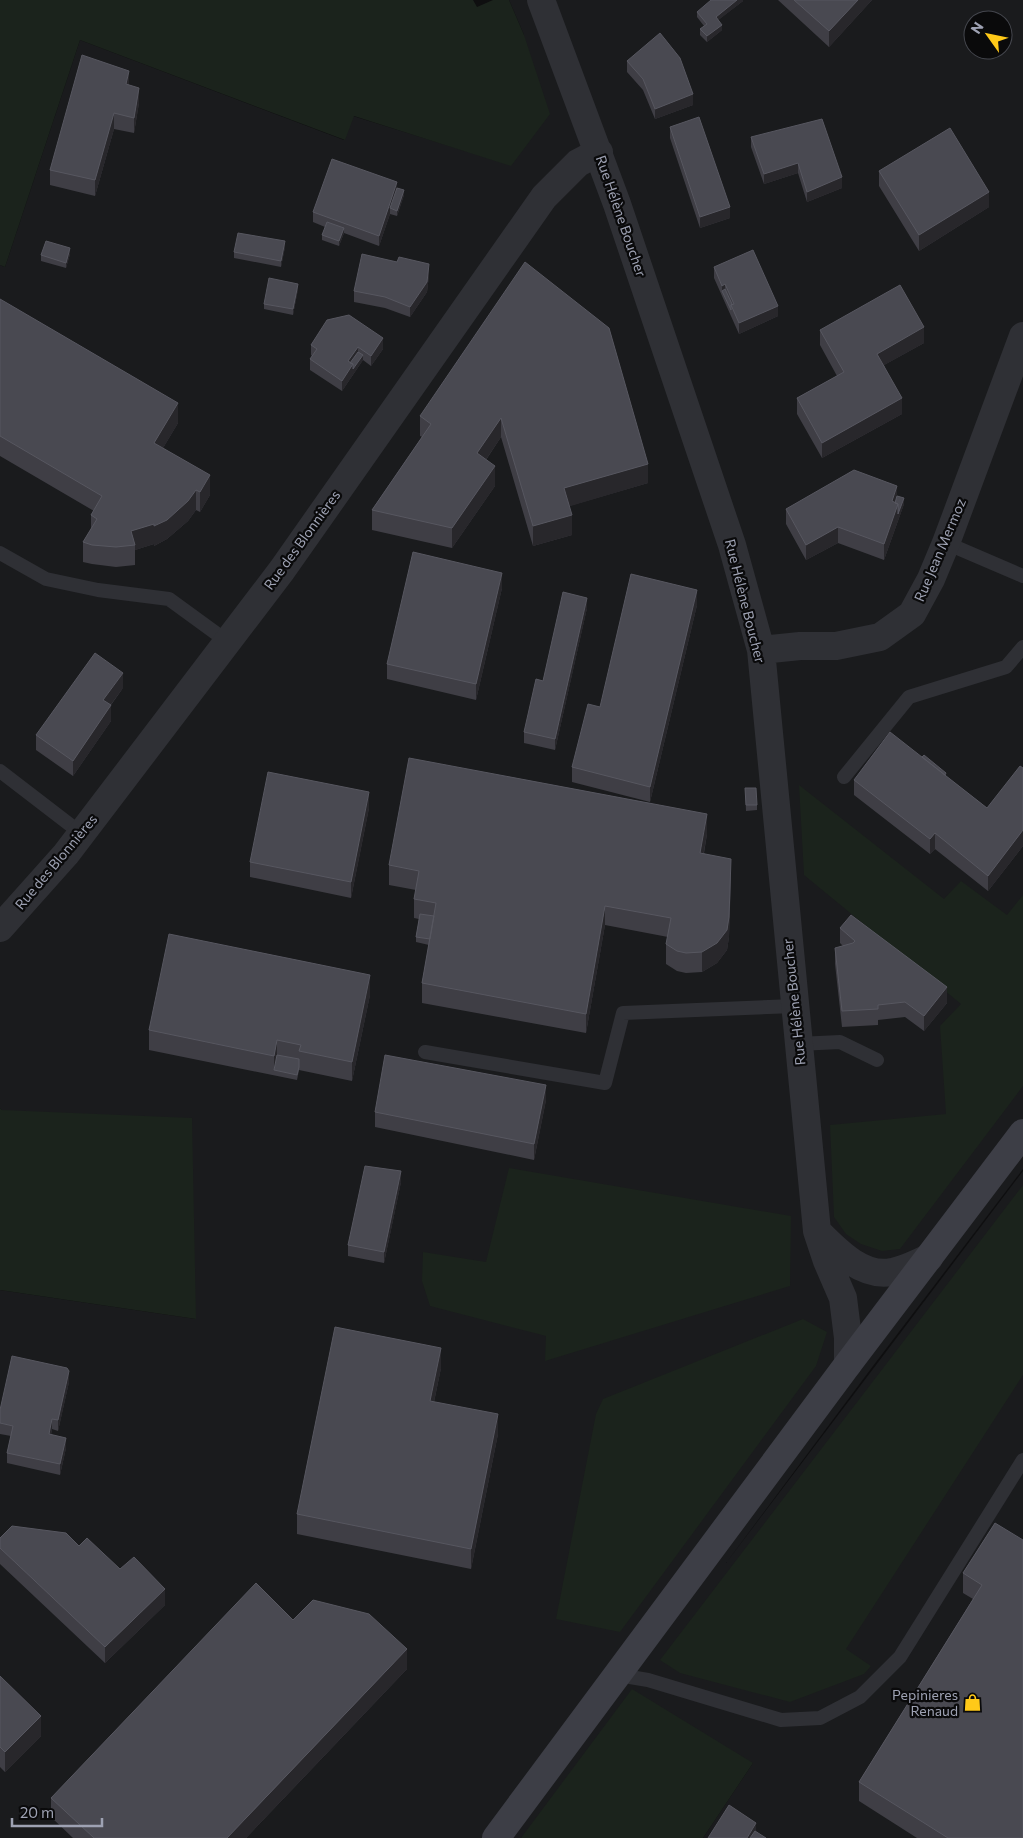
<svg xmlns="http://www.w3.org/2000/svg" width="1023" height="1838" font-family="Commissioner,sans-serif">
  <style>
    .built { fill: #1a1b1d; fill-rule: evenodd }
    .green { fill: #1b231c }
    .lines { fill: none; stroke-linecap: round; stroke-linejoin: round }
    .service { stroke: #2f3035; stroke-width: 14 }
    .minor { stroke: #2f3035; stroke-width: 28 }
    .secondary { stroke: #3d3e46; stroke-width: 28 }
    .wall { fill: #3f3e45 }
    .shaded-wall { fill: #28272b }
    .building { fill: #494951; stroke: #575760 }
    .labels { text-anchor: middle; stroke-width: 4.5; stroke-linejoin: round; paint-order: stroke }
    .street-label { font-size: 14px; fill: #9ea2b3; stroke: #0a0a0b }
    .poi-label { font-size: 14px; fill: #9ea2b3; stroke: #0a0a0b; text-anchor: end }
  </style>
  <rect width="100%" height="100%" fill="#0f0f10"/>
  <path class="built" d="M509,0h514v1169l-150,197 -147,197 297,-392v667h-320l50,-75 -232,75h-521v-548l196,29 -196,-211v-843l5,2 75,-227 264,100 9,-24 158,49 13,-130zM973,20h30v30h-30z"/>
  <path class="green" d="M0,0h473l4,7 16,-7h16l15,35 26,79 -39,52 -157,-50 -9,24 -265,-100 -75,227 -5,-2z
    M799,785l145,114 17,-18 46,34 16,-20v191l-123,163 -18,2 -21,-7 -15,-10 -12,-17 -4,-92 116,-11 -6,-88 21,-22 -157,-129z
    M0,1108l2,2 190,8 4,201 -196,-29z
    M509,1168l282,48 -1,70 -245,75 1,-25 -116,-30 -8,-25 1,-29 63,10z
    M1023,1185v190l-177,274 25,17 -7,8 -74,28 -110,-29 -20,-13z
    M803,1319l24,13 -11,34 -196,266 -64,-13 40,-205 7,-15z
    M632,1689l121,74 -50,75h-182z"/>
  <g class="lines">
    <path class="service" d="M946,543l77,33
      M0,553l46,26 52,11 71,9 59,43
      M0,771l82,63
      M844,777l65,-80 97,-30 17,-20
      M798,1044l42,-2 37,18
      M425,1052l180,31 18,-70 171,-7
      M618,1675l30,5 133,40 39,-2 40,-21 40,-40 123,-197"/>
    <path class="minor" d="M541,0l76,204 115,341 29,105 56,581
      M761,650l39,-4h36l44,-9 32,-23 19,-35 15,-36 77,-207
      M0,928l66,-74 216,-284 262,-373 34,-34 21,-11
      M848,1364v-26l-5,-40 -16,-37 -10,-30c19,19 45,47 75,41 13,-2 25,-9 37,-14"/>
    <path class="secondary" d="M496,1838l352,-474 175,-231"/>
  </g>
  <path class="wall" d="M743,0v1l-25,19 4,10 -15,12 -7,-7v-6l4,-3 -7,-9v-5z
    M778,0h94l-43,47z
    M627,61l66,44 -38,14 -12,-29 -16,-18z
    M129,85l10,18 -5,30 -20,-4 -19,67 -45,-11v-15z
    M670,127l60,91 -30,10 -30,-90z
    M751,137l91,51 -35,14 -9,-29 -34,11 -13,-37z
    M879,171l110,36 -70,44 -40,-65z
    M397,188l7,7 -7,21 -7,-2 -11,32 -35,-13 -5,13 -17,-6v-5l3,-8 -12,-5v-10z
    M285,247l-4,20 -47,-9v-6z
    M70,254l-4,14 -25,-7v-6z
    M714,267l64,49 -39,18 -25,-56z
    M429,275l-2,17 -17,25 -25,-9 -31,-6v-11z
    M298,289l-5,26 -29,-6v-5z
    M0,299l178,124 -15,25 47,47 -10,17 -4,-2 -8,11 -21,18 -13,7v-2l-19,6v15l-19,2 -24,-3 -9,-2v-20l8,-12v-15l3,-4 -94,-55z
    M609,328l39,155 -79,23 3,29 -39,11 -32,-109 -15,23 9,26 -43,62 -80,-18v-20l50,-73 -2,-1v-20z
    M820,330l104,13 -40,22 18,49 -80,44 -25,-44v-16l40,-22 -17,-31z
    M383,338v11l-12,17 -8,-6 -21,31 -32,-21v-11l2,-3 -1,-1v-10z
    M897,496l7,8 -20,56 -46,-17 -32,17 -20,-36v-15z
    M502,588l-26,112 -89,-21v-15z
    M697,605l-47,197 -78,-20v-15l28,-60z
    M587,608l-32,142 -31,-7v-11l19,-51z
    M123,688l-12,17v16l-38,55 -37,-26v-15z
    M1023,768v78l-35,45 -53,-42 -5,5 -76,-59v-15l92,-4 41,32z
    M745,788l12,17v5l-11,1z
    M369,808l-18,90 -101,-21v-15z
    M707,834l-3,19 27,25 -2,59 -2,13 -10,13 -15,9 -16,1 -9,-2 -11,-7v-20l2,-7 -63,-12 -19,108 -164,-30v-20l7,-38 -13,-3v-5l3,-18 -5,-1v-19l2,-9 -27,-5v-20z
    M840,928l107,75 -23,28 -19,-14 -27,3v5l-36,2 -7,-63v-16l8,-2 -3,-3z
    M370,995l-18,86 -53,-11 -2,10 -148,-30v-20z
    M546,1100l-12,60 -159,-33v-15z
    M401,1182l-17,81 -36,-7v-11z
    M441,1368l-7,34 64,32 -27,135 -174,-35v-20z
    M69,1382l-11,49 -6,-2 -1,6 15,13 -6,27 -53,-12v-10l4,-17 -11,-2v-24z
    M995,1523l28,315h-106l-58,-37v-19l114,-183 -10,-6v-20z
    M0,1538l79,8 41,23 45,36 -60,58 -105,-99z
    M293,1620l114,49 -161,169h-173l-22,-21v-19z
    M0,1676l41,60 -36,36 -5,-5z"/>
  <path class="shaded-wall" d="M737,0h6v1l-27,21v-5z
    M858,0h14l-43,47v-16z
    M722,25v5l-15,12v-6z
    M129,71v15l-3,-2z
    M139,88v15l-5,30v-15z
    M693,94v11l-38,14v-10z
    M114,113v16l-19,67v-16z
    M798,163v10l-34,11v-10z
    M842,177v11l-35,14v-10z
    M397,182v11l-7,15v6l-11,32v-10z
    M404,190v5l-7,21v-5z
    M989,192v15l-70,44v-16z
    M730,207v11l-30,10v-11z
    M344,228v5l-5,13v-5z
    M285,241v6l-4,20v-6z
    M70,248v6l-4,14v-5z
    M429,264v11l-2,17 -17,25v-10z
    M298,284v5l-5,26v-6z
    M725,284v11l-3,-4v6v-11z
    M778,306v10l-39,18v-11z
    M924,327v16l-47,26v-15z
    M383,338v11l-12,17v-10z
    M358,347v10l5,-2v5l-21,31v-10l6,-20z
    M902,398v16l-80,44v-15z
    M178,403v20l-24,40v-20z
    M501,418v19l-24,36v-20z
    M648,464v19l-84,25v-20z
    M495,466v20l-43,62v-20z
    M210,475v20l-10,17v-20z
    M897,486v15l-3,11 -2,-11z
    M196,490v20l-8,11 -21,18 -13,7v-20z
    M904,498v6l-20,56v-16l14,-40z
    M572,515v20l-39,11v-20z
    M154,524v20l-19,6v-5l-4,-14z
    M838,527v16l-32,17v-15z
    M502,573v15l-26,112v-16z
    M697,590v15l-47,197v-15z
    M587,598v10l-32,142v-11z
    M123,673v15l-20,27v-15z
    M111,705v16l-38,55v-15z
    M369,792v16l-18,90v-16z
    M707,814v20l-7,39v-20z
    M1023,830v16l-35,45v-15z
    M935,833v16l-5,5v-15z
    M731,859l-2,78 -2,13 -10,13 -15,9v-20z
    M605,906v19l-19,108v-19z
    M370,975v20l-18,86v-19z
    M947,987v16l-23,28v-15z
    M277,1040v20l-3,10v-14z
    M546,1085v15l-12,60v-16z
    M401,1171v11l-17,81v-11z
    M441,1348v20l-11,53v-20z
    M69,1371v11l-11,49v-11z
    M498,1414v20l-27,135v-20z
    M52,1419v10l-3,16v-11z
    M66,1438v10l-6,27v-11z
    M165,1589v16l-60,58v-16z
    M407,1649v20l-161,169h-19z
    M41,1716v20l-36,36v-20z
    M756,1823v11l-3,4h-6z"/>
  <path class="building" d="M711,0h26l-21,17 6,8 -15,11 -7,-7 7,-5 -10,-12z
    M794,0h64l-29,31z
    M660,33l20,25 13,36 -38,15 -12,-30 -16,-18z
    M82,55l47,16 -3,13 13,4 -5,30 -20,-5 -19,67 -45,-10z
    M699,117l31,90 -30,10 -30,-90z
    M822,119l20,58 -35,15 -9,-29 -34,11 -13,-37z
    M950,128l39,64 -70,43 -40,-64z
    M332,159l65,23 -18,54 -66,-24z
    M397,188l7,2 -7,21 -7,-3z
    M327,222l17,6 -5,13 -17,-6z
    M238,233l47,8 -4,20 -47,-9z
    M46,241l24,7 -4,15 -25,-8z
    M753,250l25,56 -39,17 -8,-18 3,-1 -9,-20 -3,2 -8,-19z
    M362,254l35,8 2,-5 30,7 -2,18 -17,25 -25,-10 -31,-6z
    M525,262l84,66 39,136 -84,24 8,27 -39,11 -32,-108 -24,35 18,13 -43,62 -80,-18 59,-86 -11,-8z
    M269,278l29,6 -5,25 -29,-5z
    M900,285l24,42 -47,27 25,44 -80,45 -25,-45 47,-26 -24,-42z
    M725,289l7,15 -1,1v5l-9,-19z
    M0,299l178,104 -24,40 56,32 -10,17 -4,-2 -8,11 -21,19 -13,6v-2l-23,7 4,14 -19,2 -24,-2 -9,-3 14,-23 -6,-4 11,-19 -102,-60z
    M349,315l34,23 -12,18 -13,-9 -10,14 5,3 -11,17 -32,-22 7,-10 -6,-4 16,-25z
    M358,352l5,3 -10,14v-5l-3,-1z
    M854,470l43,16 -5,15 6,3 -14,40 -46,-17 -32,18 -20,-36z
    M897,496l7,2 -6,16v-10l-3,-1z
    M413,552l89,21 -26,111 -89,-20z
    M631,574l66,16 -47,197 -78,-20 16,-63 12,3z
    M563,592l24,6 -32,141 -31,-7 12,-53 7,2z
    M95,653l28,20 -20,27 8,5 -38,56 -37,-26z
    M890,732l97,76 33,-42 3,2v62l-35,46 -53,-43 -5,6 -76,-59z
    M924,755l22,18 -1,2 -23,-18z
    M409,758l298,56 -7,39 31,6 -2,58 -2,13 -10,13 -15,9 -16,1 -9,-2 -11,-7 5,-26 -66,-12 -19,108 -164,-31 14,-80 -22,-4 5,-28 -30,-6z
    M268,772l101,20 -18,90 -101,-20z
    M745,788h11l1,17h-11z
    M420,914l14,2 -4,23 -14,-2z
    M851,915l96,72 -23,29 -19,-14 -27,3v4l-36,2 -7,-63 18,-5 2,-2 -15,-13z
    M169,934l201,41 -18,87 -53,-11 2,-6 -24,-5 -3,16 -125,-26z
    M277,1055l22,4v8l-2,8 -23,-5z
    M385,1055l161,30 -12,59 -159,-32z
    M365,1166l36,5 -17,81 -36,-7z
    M335,1327l106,21 -11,53 68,13 -27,135 -174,-35z
    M12,1356l55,12 2,3 -11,49 -6,-1 -3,15 17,4 -6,26 -53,-11 6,-27 -13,-3v-13z
    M995,1523l28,17v298h-75l-89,-56 123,-197 -19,-12z
    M12,1526l54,7 13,13 8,-8 33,31 14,-12 31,32 -60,58 -105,-99v-10z
    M256,1583l37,37 20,-20 56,14 38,35 -180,189h-133l-43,-40z
    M0,1676l41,40 -36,36 -5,-5z
    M729,1805l27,18 -9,15h-39z
    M755,1831l11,7h-16z"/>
  <defs>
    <symbol id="shop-bare" viewBox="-9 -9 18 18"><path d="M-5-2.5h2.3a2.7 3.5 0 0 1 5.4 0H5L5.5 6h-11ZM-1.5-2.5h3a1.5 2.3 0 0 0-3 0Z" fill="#ffc918" stroke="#0a0a0b" stroke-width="2.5" paint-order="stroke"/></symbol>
  </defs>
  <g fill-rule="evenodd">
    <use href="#shop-bare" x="960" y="1690" width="25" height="25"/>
  </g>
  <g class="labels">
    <g class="street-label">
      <text transform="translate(621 216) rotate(71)" y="5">Rue Hélène Boucher</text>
      <text transform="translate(302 540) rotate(-54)" y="5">Rue des Blonnières</text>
      <text transform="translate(940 550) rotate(-67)" y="5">Rue Jean Mermoz</text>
      <text transform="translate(745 601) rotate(76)" y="5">Rue Hélène Boucher</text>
      <text transform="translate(56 862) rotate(-50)" y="5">Rue des Blonnières</text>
      <text transform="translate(794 1002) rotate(-96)" y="5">Rue Hélène Boucher</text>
    </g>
    <g class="poi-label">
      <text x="958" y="1700">Pepinieres<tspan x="958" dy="16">Renaud</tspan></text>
    </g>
  </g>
  <g transform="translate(988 35) rotate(303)"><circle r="24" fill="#0a0a0b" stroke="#45474e"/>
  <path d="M0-4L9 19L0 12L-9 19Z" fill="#ffc918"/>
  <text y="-8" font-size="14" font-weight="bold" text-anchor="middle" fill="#9ea2b3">N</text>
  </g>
  <path d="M12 1818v8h90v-8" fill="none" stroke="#9ea2b3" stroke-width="2.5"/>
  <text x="20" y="1818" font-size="15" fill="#9ea2b3" stroke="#0a0a0b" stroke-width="4" paint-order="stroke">20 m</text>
</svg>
